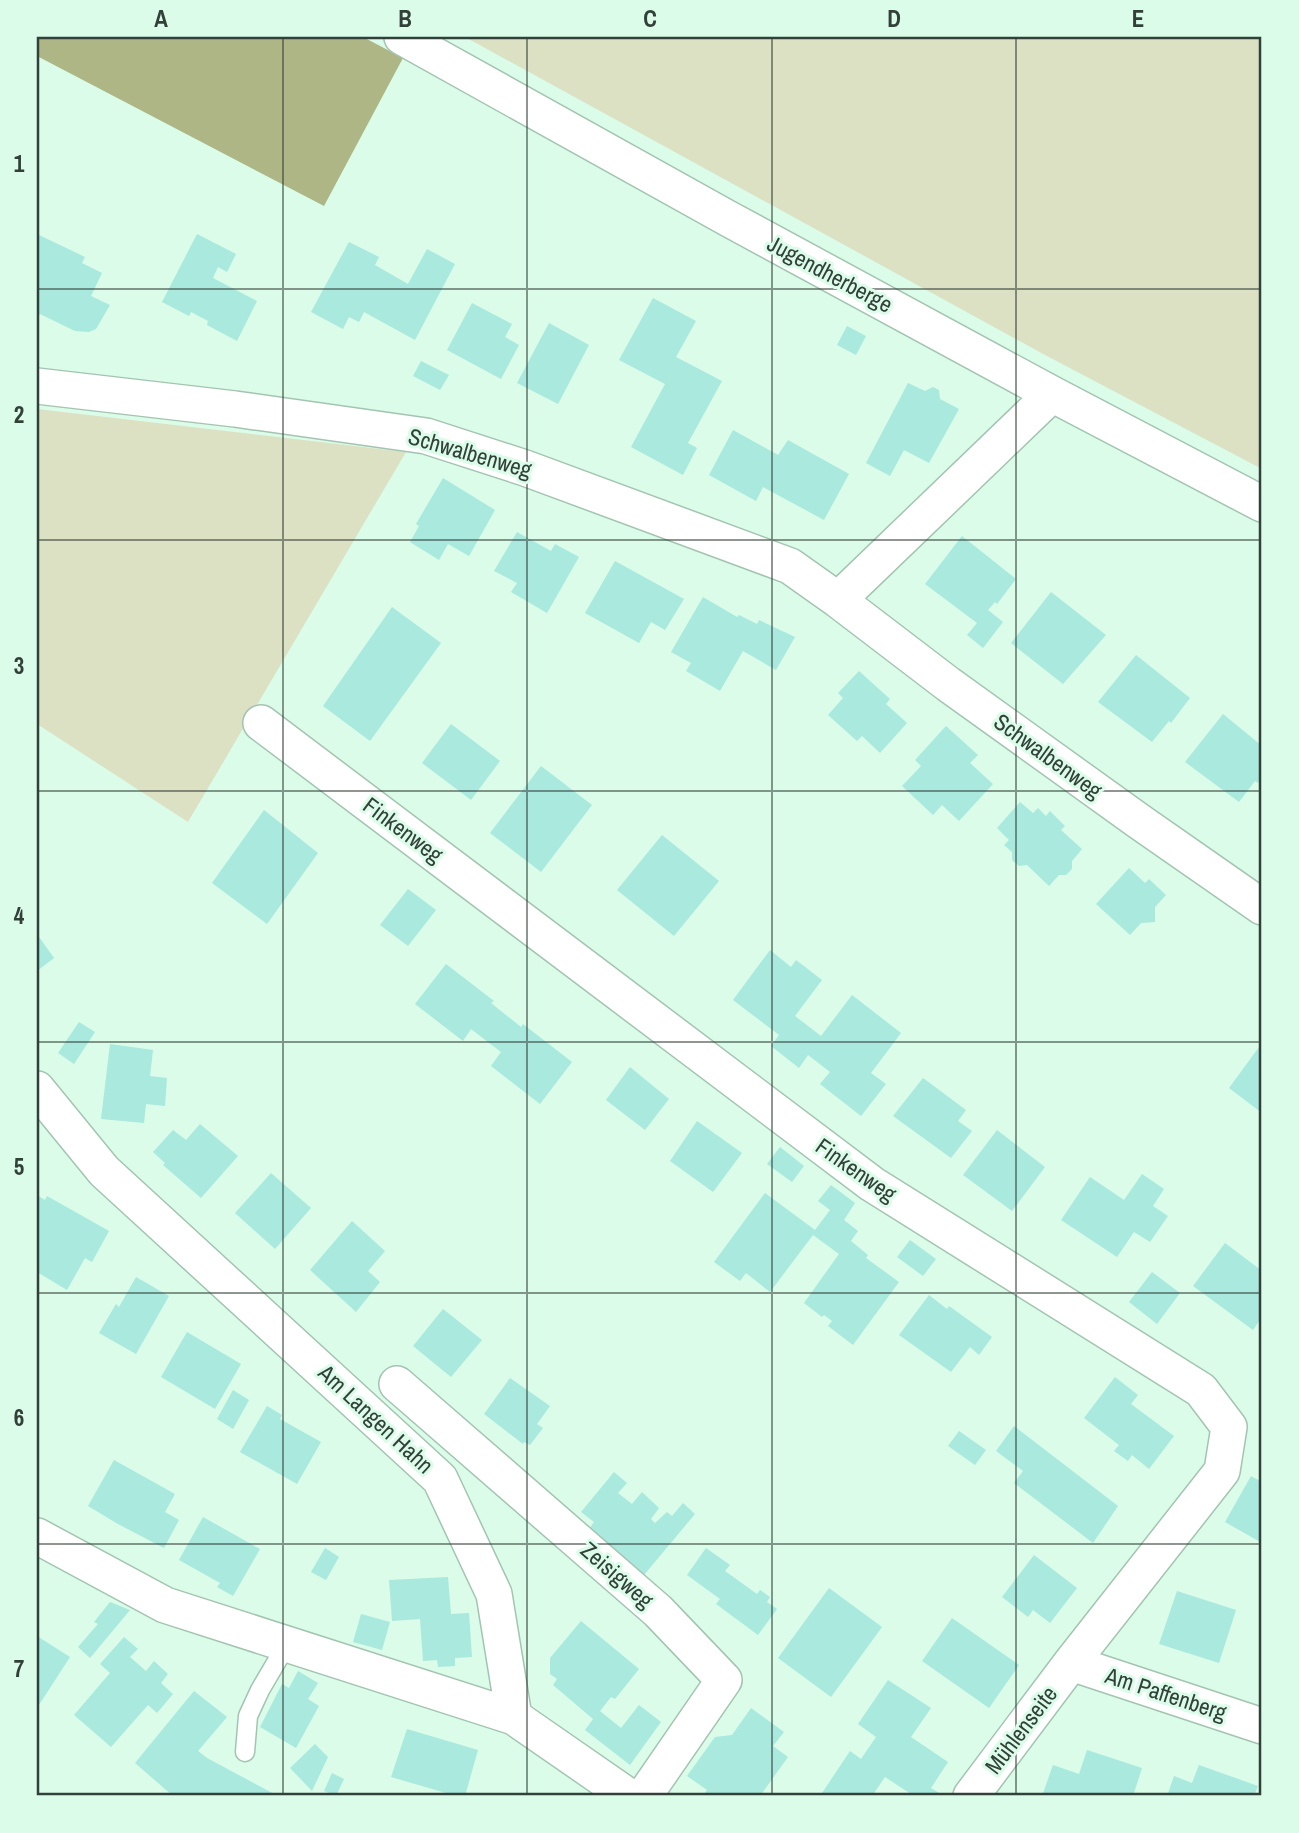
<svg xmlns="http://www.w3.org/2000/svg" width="1299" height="1833" font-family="'Archivo Narrow',sans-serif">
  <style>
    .green { fill: #dce1c3 }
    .forest { fill: #aeb685 }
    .building { fill: #a9e9de }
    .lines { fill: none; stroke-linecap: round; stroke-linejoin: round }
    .lane-casing { stroke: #a4c4b2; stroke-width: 21 }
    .street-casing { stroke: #a4c4b2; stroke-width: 38 }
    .lane { stroke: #fff; stroke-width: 18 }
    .street { stroke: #fff; stroke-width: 35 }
    .grid { fill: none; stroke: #334039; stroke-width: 2; stroke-opacity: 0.55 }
    .labels { text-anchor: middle; stroke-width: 6; stroke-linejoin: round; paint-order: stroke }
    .street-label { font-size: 23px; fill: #334039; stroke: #dafce9 }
    .neatline { fill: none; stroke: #334039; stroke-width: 2.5 }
    .grid-label { font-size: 23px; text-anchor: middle; font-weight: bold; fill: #334039 }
  </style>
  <rect width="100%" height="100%" fill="#dafce9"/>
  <path class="green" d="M465,37h797v432l-217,-114z
    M37,409l369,43 -218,370 -151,-98z"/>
  <path class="forest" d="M37,37h326l40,21 -79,148 -287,-150z"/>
  <path class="building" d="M37,234l48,23 -3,6 20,10 -11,23 19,9 -14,24 -7,3 -14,-1 -35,-17 -3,5z
    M197,234l39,20 -9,18 -9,-5 -5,11 44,23 -20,40 -30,-16 1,-4 -17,-9 -2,4 -27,-14z
    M349,242l30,15 -4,8 33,19 19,-35 28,15 -40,76 -51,-28 -5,10 -10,-5 -6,12 -32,-17z
    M653,298l43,23 -20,36 46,24 -34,62 9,5 -14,27 -52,-28 34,-63 -46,-24z
    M472,303l40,21 -7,13 14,8 -18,34 -54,-29z
    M549,323l40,22 -31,59 -41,-21z
    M847,326l19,10 -10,19 -19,-10z
    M421,361l28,14 -9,15 -27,-14z
    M908,383l17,8 8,-4 6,3 1,9 19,10 -30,54 -25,-13 -14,26 -24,-13z
    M733,430l45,25 10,-15 61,34 -25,46 -61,-33 -7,14 -47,-26z
    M443,478l52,32 -26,46 -21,-12 -9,16 -29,-18 9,-16 -3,-2z
    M517,532l34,19 4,-7 24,13 -32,56 -36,-21 6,-9 -23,-12z
    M962,536l54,43 -19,25 -2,-2 -7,8 15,12 -20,26 -16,-13 10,-12 -52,-39z
    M615,561l69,38 -19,31 -14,-8 -12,21 -54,-30z
    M1051,592l55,43 -43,49 -52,-41z
    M703,597l34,20 2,-2 18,9 2,-4 36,17 -19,33 -33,-19 -23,40 -34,-20 5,-8 -20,-11z
    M392,607l49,36 -71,98 -47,-35z
    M1136,655l54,43 -19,25 -2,-2 -17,21 -54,-40z
    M859,671l31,28 -4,5 21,19 -27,30 -18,-17 -5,5 -29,-26 15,-17 -5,-5z
    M1223,714l39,32 -1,32 -3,5 -3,-2 -16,21 -54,-40z
    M451,724l49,37 -29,39 -49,-37z
    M946,726l32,29 -8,8 23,21 -34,37 -17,-16 -9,10 -31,-29 19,-20 -6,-6z
    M541,766l51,39 -51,67 -51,-39z
    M1020,802l13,11 5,-5 8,8 4,-5 15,15 -4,4 21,19 -10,12v8l-6,6h-7l-10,11 -22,-21 -8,1 -7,-6v-8l-8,-7 5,-5 -12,-12z
    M264,810l54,43 -51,71 -55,-41z
    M662,835l57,46 -45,55 -57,-46z
    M1129,868l16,15 4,-4 17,16 -11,12v15l-14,1 -11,12 -34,-31z
    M408,889l28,21 -28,36 -28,-21z
    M37,934l17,24 -17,13z
    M770,950l21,17 5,-7 26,20 -27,36 26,20 31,-41 49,38 -30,40 15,11 -25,32 -41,-32 10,-12 -22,-17 -9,13 -28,-22 8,-11 -46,-35z
    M446,964l48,37 -3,2 30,24 2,-3 49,38 -32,42 -49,-38 10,-14 -30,-23 -8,12 -48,-37z
    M79,1022l16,10 -21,32 -16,-11z
    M1262,1043v70l-33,-25z
    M110,1044l43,6 -3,26 17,2 -2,28 -19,-2 -2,19 -43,-4z
    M630,1067l39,32 -24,31 -39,-30z
    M923,1078l43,32 -8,11 14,10 -21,27 -58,-42z
    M697,1121l45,32 -29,39 -43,-31z
    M200,1124l38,32 -37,42 -38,-33 2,-2 -12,-11 20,-22 13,10z
    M997,1130l48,37 -33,44 -49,-36z
    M780,1147l24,19 -12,16 -25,-18z
    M271,1173l40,35 -36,41 -40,-36z
    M1142,1174l22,15 -11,17 15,10 -18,26 -16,-10 -17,25 -56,-37 29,-43 34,23z
    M831,1185l24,18 -11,17 14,11 -7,10 17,14 -2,3 33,24 -46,63 -25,-19 4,-5 -8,-6 -2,2 -18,-14 35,-49 -26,-19 -43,57 -24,-19 -6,8 -26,-19 51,-69 50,37 15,-20 -12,-9z
    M37,1195l8,5 2,-4 62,35 -17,31 -7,-4 -18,32 -30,-18z
    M352,1221l33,30 -17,20 12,11 -24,30 -46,-42z
    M910,1240l26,19 -13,17 -26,-19z
    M1225,1243l37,28v46l-9,13 -60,-44z
    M1152,1272l28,21 -23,31 -28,-22z
    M136,1277l33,19 -33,58 -37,-21 17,-29 3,3z
    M929,1295l18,14 2,-3 43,31 -13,18 -9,-8 -19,25 -52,-37z
    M443,1309l39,31 -31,37 -38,-31z
    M187,1332l54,32 -26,45 -54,-32z
    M1115,1377l23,18 -7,9 43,32 -25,33 -17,-14 -4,6 -14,-10 5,-6 -35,-27z
    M510,1378l40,28 -13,18 6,4 -13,17 -6,-3 -1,2 -39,-30z
    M233,1390l16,10 -16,29 -16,-10z
    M267,1406l15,9 -2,4 41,23 -24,42 -57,-32z
    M1014,1426l104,80 -25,37 -79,-60 9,-12 -27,-20z
    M959,1431l27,19 -11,15 -27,-19z
    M114,1460l61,34 -10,18 14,8 -15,28 -46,-24 -30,-18z
    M614,1472l13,11 -9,10 14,11 10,-12 17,16 -8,11 4,4 12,-11 5,4 11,-13 12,11 -51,61 -55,-46 5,-7 -13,-10z
    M1251,1476l11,6v61l-37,-21z
    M203,1517l57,32 -27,47 -16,-9 3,-4 -41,-23z
    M325,1548l14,9 -13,23 -15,-8z
    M706,1548l24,17 -5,6 32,23 3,-4 10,7 -3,5 10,7 -19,26 -42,-31 4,-5 -33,-24z
    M1034,1555l43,33 -27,35 -17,-13 -5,7 -26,-20z
    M448,1577l3,37 18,-1 3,44 -17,1v8l-17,1 -1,-7 -14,1 -3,-42 -28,2 -3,-41z
    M829,1588l53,39 -51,70 -53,-39z
    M1177,1591l59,19 -17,53 -60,-19z
    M110,1602l20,8 -40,48 -12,-11 20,-23 -4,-2z
    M361,1614l29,8 -8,28 -29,-8z
    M952,1618l67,47 -30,43 -67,-47z
    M581,1621l58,48 -24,30 -4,-2 -11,14 21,17 18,-23 22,17 -31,43 -45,-35 8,-11 -40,-34 4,-6 -7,-5v-16z
    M37,1636l33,21 -33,51z
    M124,1637l14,12 -8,8 16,14 8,-10 14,13 -7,9 12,11 -16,19 -9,-8 -37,42 -37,-32 36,-42 -10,-9z
    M298,1671l20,12 -10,16 11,7 -23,42 -36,-21 22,-43 7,4z
    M888,1680l43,28 -20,29 37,25 -17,26 13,8h-30l-29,-19 -13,19h-52l30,-45 11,8 15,-22 -18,-13z
    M194,1691l33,26 -29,34 9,7 71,38h-105l-38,-33z
    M751,1708l33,24 -11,14 15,11 -28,39h-51l-4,-3 2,-3 -20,-14 28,-39 17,-2z
    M407,1729l71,21 -13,46h-9l-65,-19z
    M315,1744l13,13 -16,34 -22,-23z
    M1087,1750l55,18 -9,28h-91l11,-31 26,9z
    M1199,1765l59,21 -4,10h-87l7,-20 18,7z
    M332,1773l12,6 -8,17 -12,-5z"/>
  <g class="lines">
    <defs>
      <path id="lane" d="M245,1752l3,-36 12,-26 27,-46"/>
      <path id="street" d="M402,37l327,182 323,175 210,110
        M37,386l198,23 191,27 99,32 265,98 48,34 110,84 192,138 122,85
        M838,600l214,-206
        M261,723l611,461 329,206 28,37 -7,44 -151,192 -100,133
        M37,1089l67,82 336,308 54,115 20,123
        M397,1384l261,227 66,69 -80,116
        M37,1536l128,69 349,112 114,79
        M1071,1663l191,63"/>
    </defs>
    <use href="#lane" class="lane-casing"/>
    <use href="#street" class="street-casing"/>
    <use href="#lane" class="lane"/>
    <use href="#street" class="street"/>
  </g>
  <path class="grid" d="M283,37v1759M527,37v1759M772,37v1759M1016,37v1759M37,289h1225M37,540h1225M37,791h1225M37,1042h1225M37,1293h1225M37,1544h1225"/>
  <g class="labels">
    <g class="street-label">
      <text transform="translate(830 274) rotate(28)" y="8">Jugendherberge</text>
      <text transform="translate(470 453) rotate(16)" y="8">Schwalbenweg</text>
      <text transform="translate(1048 756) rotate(36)" y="8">Schwalbenweg</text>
      <text transform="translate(403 830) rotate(37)" y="8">Finkenweg</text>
      <text transform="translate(856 1170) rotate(35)" y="8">Finkenweg</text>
      <text transform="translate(376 1419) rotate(43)" y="8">Am Langen Hahn</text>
      <text transform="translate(617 1575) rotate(41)" y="8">Zeisigweg</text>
      <text transform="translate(1166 1694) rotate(18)" y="8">Am Paffenberg</text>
      <text transform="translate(1021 1730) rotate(-53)" y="8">Mühlenseite</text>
    </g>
  </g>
  <rect width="1299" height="1833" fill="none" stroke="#dafce9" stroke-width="77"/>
  <rect x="38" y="38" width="1222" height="1756" class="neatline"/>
  <g class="grid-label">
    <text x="161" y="27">A</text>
    <text x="405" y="27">B</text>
    <text x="650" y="27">C</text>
    <text x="894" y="27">D</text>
    <text x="1138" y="27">E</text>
    <text x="19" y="172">1</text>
    <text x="19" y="423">2</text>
    <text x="19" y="674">3</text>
    <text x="19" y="924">4</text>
    <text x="19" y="1175">5</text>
    <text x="19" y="1426">6</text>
    <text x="19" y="1677">7</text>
  </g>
</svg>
